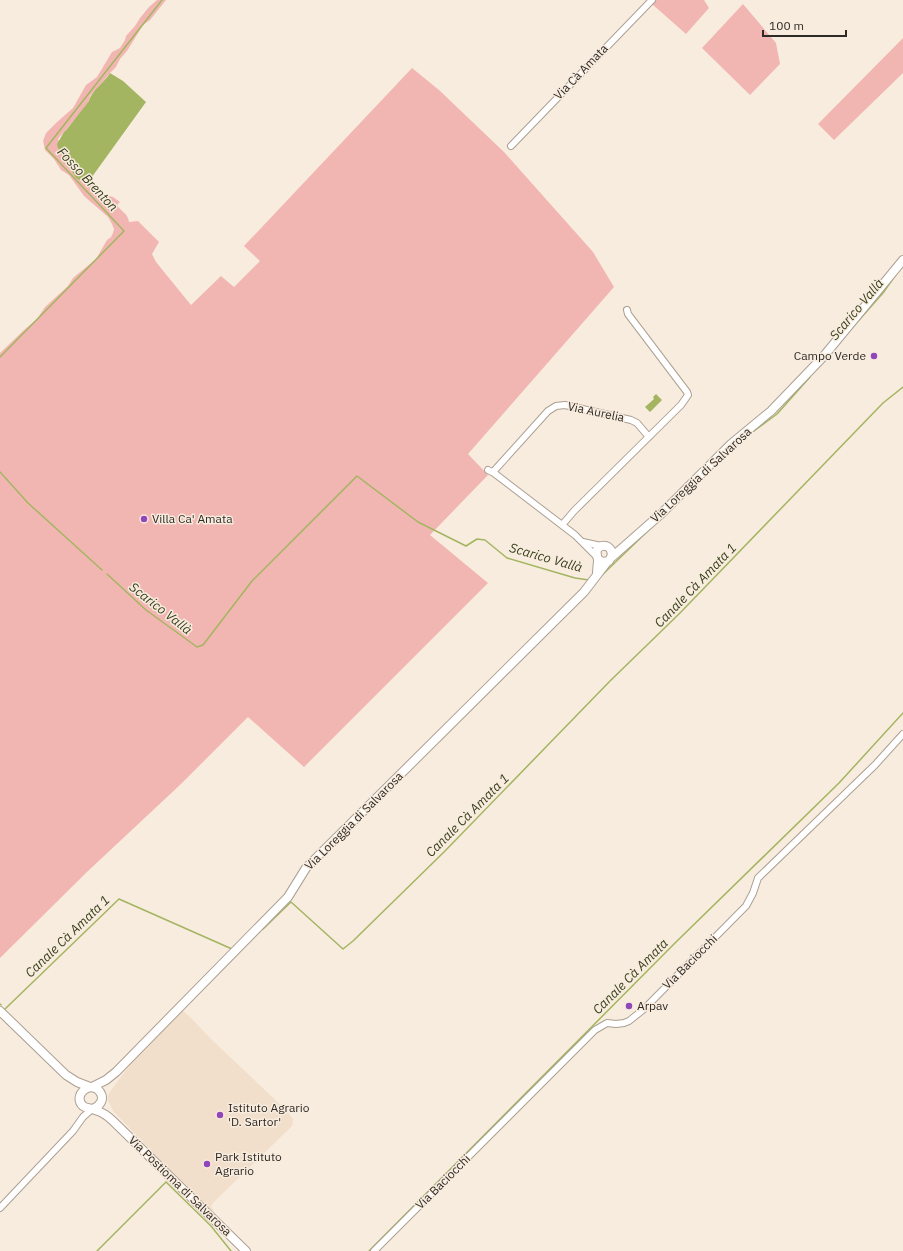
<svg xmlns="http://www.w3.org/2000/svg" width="903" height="1251" font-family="'IBM Plex Sans',sans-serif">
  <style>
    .built { fill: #f1dfcb }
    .green { fill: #f2b6b2 }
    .water { fill: #a3b560 }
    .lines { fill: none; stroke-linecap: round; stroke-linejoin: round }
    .stream { stroke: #a3b560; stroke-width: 1.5 }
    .minor-casing { stroke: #aca093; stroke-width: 8 }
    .tertiary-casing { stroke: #aca093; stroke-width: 10 }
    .minor { stroke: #fff; stroke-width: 6 }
    .tertiary { stroke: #fff; stroke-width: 8 }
    .poi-dot { fill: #9047b9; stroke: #f8ecde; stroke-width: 1.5 }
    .labels { text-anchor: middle; stroke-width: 3; stroke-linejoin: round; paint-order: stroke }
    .street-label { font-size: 12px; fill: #2e2a25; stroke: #f8ecde }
    .poi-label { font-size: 12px; fill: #2e2a25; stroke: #f8ecde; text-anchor: start }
    .water-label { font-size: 13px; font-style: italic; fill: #373f1b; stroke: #f8ecde }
  </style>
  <rect width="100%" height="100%" fill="#f8ecde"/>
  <path class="built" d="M181,1009l11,10 19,20 75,71 7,9 -1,7 -79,77 -2,3 3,6 -46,-44 -55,-57 -5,-11v-5l4,-6 33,-45z"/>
  <path class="green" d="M157,0h9l-16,20 -7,5 -16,26 -7,8 -4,8 -6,6 -8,10 -12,13 -1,5 -8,11 -23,27 22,41c15,2 13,2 20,14l13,3 7,5 -3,3c4,7 11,8 12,17l9,-1 21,21 -7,12 4,8 35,43 30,-29 13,11 26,-26 -16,-15 168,-178 27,22 65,62 89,100 21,35 -146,167 20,21 -58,60 58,48 -184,184 -56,-50 -67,67 -93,87 -88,87v-605l24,-23 13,-11 8,-12 23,-21 5,-8 23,-19 11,-19 4,-3 2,-4 1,-4 -2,-5 -4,-7 -24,-21 -15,-21 -8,-5 -7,-11 -9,-9 -2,-9 3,-8 10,-10 17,-15 13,-23 11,-8 15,-25 8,-4 5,-8 1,-4 9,-10 5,-8 9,-11z
    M655,0h49l5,8 -23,26 -34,-30z
    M743,4l33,39 4,21 -30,31 -48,-47z
    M903,38v35l-69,67 -16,-16z"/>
  <path class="water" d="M110,73l13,8 23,21 -57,79 -9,-1 -4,-2 -18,-30 -1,-4 7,-12 3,-3 22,-28c2,-10 16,-19 21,-28z
    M656,394l6,6 -12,12 -5,-5 9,-8 -1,-2z"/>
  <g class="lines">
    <path class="stream" d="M845,336l38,-43 14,-20
      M0,357l124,-126 -78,-83 116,-148
      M754,431l23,-17 33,-37
      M722,458l13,-12
      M0,472l28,31 74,67
      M107,574l39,36 51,37 6,-2 49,-64 105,-105 61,46 48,24 11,-7 8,1 22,18 68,20 14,2
      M600,577l54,-52
      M261,929h2l28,-27 52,47 10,-8 92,-90 165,-170 69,-67 204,-211 20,-16
      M0,1004l1,1
      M5,1009l114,-110 113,50 1,-1
      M97,1251l69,-69 45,44 20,25
      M369,1251l306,-308 164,-160 64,-70"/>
    <defs>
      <path id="minor" d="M511,146l141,-146
        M488,470l6,3 81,62 21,21
        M493,472l55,-61 8,-5 9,-1 66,15 6,3 12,14
        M562,525l12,-14 107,-106 7,-10 -1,-3 -59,-78 -1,-4
        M583,542l18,4
        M0,1208l73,-77 10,-14 9,-8
        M374,1251l221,-221 12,-7 9,1 8,-1 5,-2 15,-12 102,-103 7,-13 5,-15 117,-113 28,-31"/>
      <path id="tertiary" d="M612,557l50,-44 69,-69 40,-33 52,-54 80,-97
        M597,574c0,-5 1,-10 1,-14 -1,-5 -4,-12 4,-14 4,-1 7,1 9,4l1,5 -3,6 -7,1 -4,-3
        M0,1011l66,64 11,7 13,5
        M92,1087l14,-7 10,-8 172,-175 18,-29 278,-276 23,-30
        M93,1109c7,-3 12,-10 7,-17 -10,-13 -28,4 -17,14 4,3 8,2 12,4 7,2 13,6 18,11l133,130"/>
    </defs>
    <use href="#minor" class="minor-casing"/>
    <use href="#tertiary" class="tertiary-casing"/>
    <use href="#minor" class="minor"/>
    <use href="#tertiary" class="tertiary"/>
  </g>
  <g class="poi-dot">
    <circle cx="874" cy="356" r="4"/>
    <circle cx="144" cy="519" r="4"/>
    <circle cx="629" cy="1006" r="4"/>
    <circle cx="220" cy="1115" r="4"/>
    <circle cx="207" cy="1164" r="4"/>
  </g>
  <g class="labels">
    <g class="street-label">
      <text transform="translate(581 72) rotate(-46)" y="4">Via Cà Amata</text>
      <text transform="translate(596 412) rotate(12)" y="4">Via Aurelia</text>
      <text transform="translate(701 475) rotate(-43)" y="4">Via Loreggia di Salvarosa</text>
      <text transform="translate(354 821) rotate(-45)" y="4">Via Loreggia di Salvarosa</text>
      <text transform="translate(690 962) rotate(-45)" y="4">Via Baciocchi</text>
      <text transform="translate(443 1182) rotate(-45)" y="4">Via Baciocchi</text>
      <text transform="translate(180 1186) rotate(44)" y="4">Via Postioma di Salvarosa</text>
    </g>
    <g class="poi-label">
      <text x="866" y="360" text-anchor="end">Campo Verde</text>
      <text x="152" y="523">Villa Ca' Amata</text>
      <text x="637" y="1010">Arpav</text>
      <text x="228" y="1112">Istituto Agrario<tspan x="228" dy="14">'D. Sartor'</tspan></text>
      <text x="215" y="1161">Park Istituto<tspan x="215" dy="14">Agrario</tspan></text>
    </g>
    <g class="water-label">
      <text transform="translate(88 179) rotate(47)" y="5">Fosso Brenton</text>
      <text transform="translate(856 309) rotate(-50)" y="5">Scarico Vallà</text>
      <text transform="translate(546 557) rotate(16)" y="5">Scarico Vallà</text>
      <text transform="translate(695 585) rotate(-46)" y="5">Canale Cà Amata 1</text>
      <text transform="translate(161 608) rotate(38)" y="5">Scarico Vallà</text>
      <text transform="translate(467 815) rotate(-45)" y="5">Canale Cà Amata 1</text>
      <text transform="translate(67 936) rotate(-44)" y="5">Canale Cà Amata 1</text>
      <text transform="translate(630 976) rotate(-45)" y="5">Canale Cà Amata</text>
    </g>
  </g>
  <path d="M763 30v6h83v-6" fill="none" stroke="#2e2a25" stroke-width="2"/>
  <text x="769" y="30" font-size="12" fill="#2e2a25" stroke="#f8ecde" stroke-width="3" paint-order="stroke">100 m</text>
</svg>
